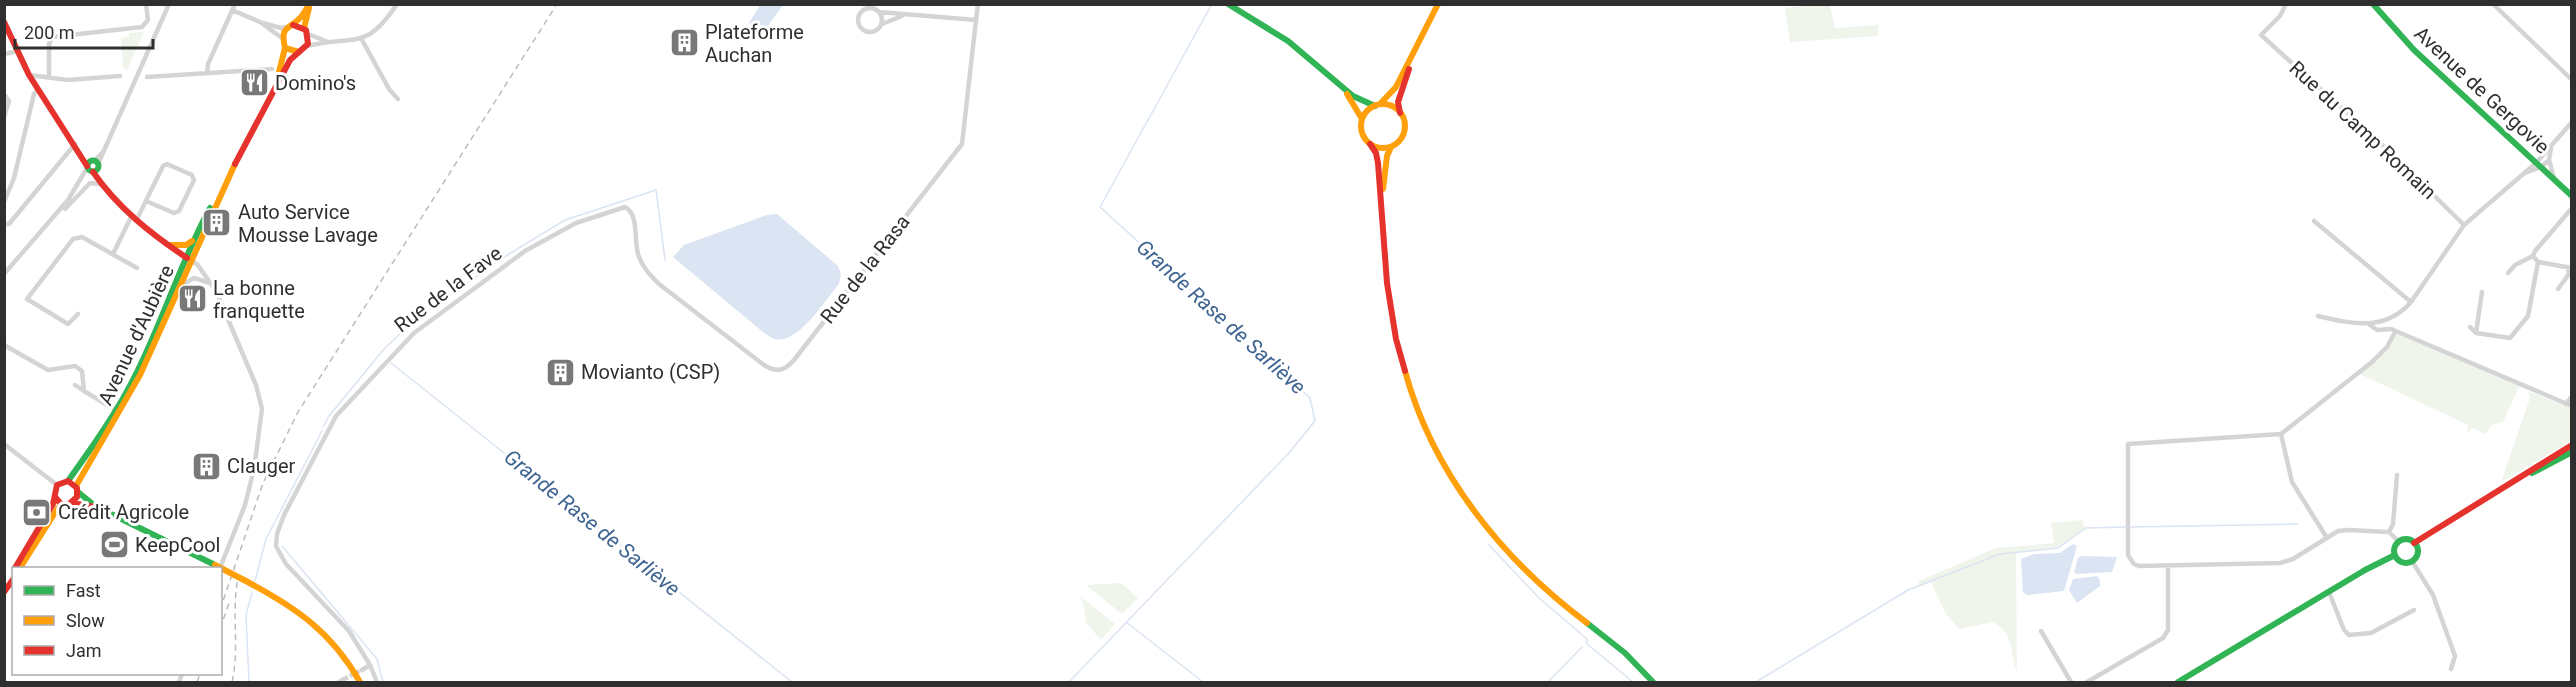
<svg xmlns="http://www.w3.org/2000/svg" width="2576" height="687" font-family="Roboto,sans-serif">
  <style>
    .green { fill: #f0f5ec }
    .water { fill: #dae4f2 }
    .lines { fill: none; stroke-linecap: round; stroke-linejoin: round }
    .stream { stroke: #dae4f2; stroke-width: 1.5 }
    .street-tunnel { stroke: #d5d5d5; stroke-width: 4.5; stroke-dasharray: 4.5 2; stroke-linecap: butt }
    .street { stroke: #d4d4d4; stroke-width: 4.5 }
    .fast { stroke: #30b455; stroke-width: 6 }
    .slow { stroke: #ff9f0a; stroke-width: 6 }
    .jam { stroke: #e5322d; stroke-width: 6 }
    .rail { stroke: #bbb; stroke-width: 1.5; stroke-dasharray: 6 4.5; stroke-linecap: butt }
    .slow-bridge { stroke: #ff9f0a; stroke-width: 6 }
    .labels { text-anchor: middle; stroke-width: 6; stroke-linejoin: round; paint-order: stroke }
    .poi-label { font-size: 20px; fill: #2f2f2f; stroke: #fff; text-anchor: start }
    .street-label { font-size: 20px; fill: #2f2f2f; stroke: #fff }
    .water-label { font-size: 21px; font-style: italic; fill: #3e6491; stroke: #fff }
  </style>
  <rect width="100%" height="100%" fill="#fff"/>
  <path class="green" d="M1810,5h20l5,23 43,-3v11l-88,6 -5,-34z
    M144,32l-17,38 -4,-3 -2,-29 8,-1v-4z
    M2397,334l124,53 -3,2 -15,33 -11,3 -6,9 -14,-6 -5,5 1,-8 -108,-51 30,-28z
    M2528,391l43,17v33l-70,41 29,-84z
    M2082,520l3,9 -23,17 -46,7 1,119c-8,-22 -1,-36 -24,-50l-34,7 -13,-15 -15,-32 -12,5v-6l77,-33 58,-5 -3,-20z
    M1121,583l17,15 -16,16 -36,-29z
    M1080,596l35,28 -14,16 -15,-17 -3,-20z"/>
  <path class="water" d="M760,5h23l-21,29 -13,-11z
    M777,214l61,52 3,8 -2,10c-13,15 -41,61 -64,55 -4,-1 -9,-5 -12,-7l-90,-75 11,-12 83,-30z
    M2073,544l4,2 -13,45 -37,4 -4,-3 -2,-33 13,-5 26,-1z
    M2082,556l35,1 -5,15 -35,2 -3,-2 4,-14z
    M2097,576l3,4v6l-23,17 -8,-13 4,-11z"/>
  <g class="lines">
    <path class="stream" d="M391,363l401,319
      M323,427l6,-11 55,-67 29,-28 88,-62 64,-39 91,-30 9,70
      M2131,527l167,-3
      M1489,545l49,52 49,42v3
      M282,546l95,113 5,20 3,3
      M255,581l11,-42 56,-108
      M1126,622l77,60
      M1586,643l47,39
      M249,682l-3,-67 6,-22
      M1069,682l219,-228 27,-33 -5,-23 -210,-191 112,-203
      M1548,682l34,-35
      M1756,682l152,-92 92,-36 58,-6 28,-20 40,-1"/>
    <path class="street-tunnel" d="M344,679l18,-9"/>
    <path class="street" d="M2286,4l-6,12 -19,19 128,116 75,74
      M2493,4l79,76
      M858 20a12 12 0 1 1 24 0a12 12 0 1 1-24 0Z
      M232,10l28,12 22,16
      M879,12l97,8 2,-16
      M263,23l18,5 6,-1
      M882,24l20,-8
      M308,34l20,8
      M361,38l28,51 9,10
      M307,46c46,-12 58,7 90,-42
      M4,54l14,-3
      M207,73l1,-9 27,-60
      M29,75l39,5 52,-4
      M49,76v-32l3,-7 90,-10 6,-7 -2,-16
      M147,77l125,-8
      M4,94l5,7 -5,16
      M2551,148l-2,12 5,18
      M94,161l8,-8
      M98,164l71,-160
      M2525,173l16,-6 8,-7
      M4,202l10,-24 20,-84 4,-5
      M65,209l25,-26 11,1
      M137,219l26,-53 4,-2 25,11 2,5 -15,31 -5,2 -28,-12
      M2314,221l97,81
      M4,224h5l66,-80
      M113,254l19,-39
      M190,260l7,4 19,27 40,94 6,24 -8,60 -9,36 -25,63
      M2538,262l34,6
      M2508,273l7,-8 18,-9
      M4,274l64,-74 19,-32
      M180,286l14,-8 16,5
      M2558,289l11,-15 -1,-6
      M78,314l-10,10 -41,-25 46,-60 9,-2 55,31
      M2318,316c35,8 67,16 93,-14l53,-77 72,-62 36,-41
      M2370,325l7,5 14,-1 181,77
      M2470,327l6,6 34,5 18,-22 10,-54 -5,-6 2,-5 37,-43
      M2395,332l-8,15 -15,15 -91,72 -153,10v111l6,9 5,2 141,-3 13,-4 45,-28 10,-1 41,2 10,10
      M2476,333l6,-41
      M4,345l44,25 27,-4 7,5 2,20 33,20
      M75,385l9,6
      M2566,404l6,-8
      M2281,434l11,48 35,56
      M4,444l53,41
      M2389,532l4,-8 4,-49
      M2412,561l21,34 22,61 -4,13
      M2329,592l15,38 5,5 22,-2 43,-23
      M2041,631l30,51
      M370,665l-21,-34 -63,-67 -10,-18 1,-12 7,-19 52,-99 78,-83 111,-82 51,-28 49,-16c15,8 8,35 14,50 4,11 12,19 20,27l105,81c13,8 20,6 30,-5l168,-216 14,-124
      M362,670l8,-5 7,17
      M179,682l3,-8
      M339,682l5,-3
      M2087,682l76,-44 5,-8v-64"/>
    <path class="fast" d="M1228,4l60,37 65,55 22,10
      M2373,4l41,46 158,146
      M87.5 166a5.5 5.5 0 1 1 11 0a5.5 5.5 0 1 1-11 0Z
      M2532,473l40,-21
      M68,481c25,-35 50,-70 69,-109 27,-54 44,-111 73,-164
      M78,492l17,14 120,59
      M2394 551a12 12 0 1 1 24 0a12 12 0 1 1-24 0Z
      M1587,623l38,30 28,29
      M2178,682l187,-112 30,-15"/>
    <path class="slow" d="M304,28l5,-20
      M299,52l-14,-4c-5,-23 3,-17 16,-31 3,-4 6,-9 8,-13
      M278,76l7,-28
      M1347,94l15,25
      M1380,104l16,-17 42,-83
      M1361 126a22 22 0 1 1 44 0a22 22 0 1 1-44 0Z
      M1383,189l4,-33 4,-9
      M170,245h16l6,-4
      M1405,371c28,103 98,189 182,252
      M76,486l64,-111 95,-211
      M20,568l38,-60 6,-3
      M244,580c51,27 87,51 116,102"/>
    <path class="jam" d="M4,22l25,53 58,91
      M1400,113l-2,-11 11,-33
      M1370,144l6,9 2,10 9,120 9,56 9,32
      M235,164l55,-104 18,-16 -2,-14 -13,-5
      M93,172c25,36 58,62 94,86
      M72,503l23,4
      M2414,543l158,-98
      M15,568l38,-64 4,-19 11,-4 9,7v9l-8,7h-8l-6,-7
      M4,592l10,-14"/>
    <path class="rail" d="M220,610l43,-127 35,-71 259,-408
      M220,629l9,-26
      M197,682l3,-8
      M232,682c8,-34 -1,-69 6,-104"/>
    <path class="slow-bridge" d="M215,565l29,15"/>
  </g>
  <defs>
    <symbol id="building-square" viewBox="-11 -11 22 22"><rect x="-9" y="-9" width="18" height="18" rx="4" fill="#787878" stroke="#fff"/><path d="M-4-6H4V6H1V3H-1V6H-4ZM-2.5-4.3h1.7v1.8h-1.7ZM.8-4.3h1.7v1.8H.8ZM-2.5-1h1.7V.8h-1.7ZM.8-1h1.7V.8H.8Z" fill="#fff"/></symbol>
    <symbol id="restaurant-square" viewBox="-11 -11 22 22"><rect x="-9" y="-9" width="18" height="18" rx="4" fill="#787878" stroke="#fff"/><path d="M-5-6h1v4h1v-4h1v4h1v-4h1v5L-1.5 .5V6h-2V.5L-5-1ZM5-6V6H3V1.5H1.5Q1.5-4 5-6Z" fill="#fff"/></symbol>
    <symbol id="bank-square" viewBox="-11 -11 22 22"><rect x="-9" y="-9" width="18" height="18" rx="4" fill="#787878" stroke="#fff"/><path d="M-6-4H6V4H-6ZM0-2.3a2.3 2.3 0 1 0 0 4.6a2.3 2.3 0 1 0 0-4.6Z" fill="#fff"/></symbol>
    <symbol id="stadium-square" viewBox="-11 -11 22 22"><rect x="-9" y="-9" width="18" height="18" rx="4" fill="#787878" stroke="#fff"/><path d="M0-5a6.5 5 0 1 0 0 10a6.5 5 0 1 0 0-10ZM-3.5-1.8h7v3.6h-7Z" fill="#fff"/></symbol>
  </defs>
  <g fill-rule="evenodd">
    <use href="#building-square" x="668" y="26" width="33" height="33"/>
    <use href="#restaurant-square" x="238" y="66" width="33" height="33"/>
    <use href="#building-square" x="200" y="206" width="33" height="33"/>
    <use href="#restaurant-square" x="176" y="282" width="33" height="33"/>
    <use href="#building-square" x="544" y="356" width="33" height="33"/>
    <use href="#building-square" x="190" y="450" width="33" height="33"/>
    <use href="#bank-square" x="20" y="496" width="33" height="33"/>
    <use href="#stadium-square" x="98" y="528" width="33" height="33"/>
  </g>
  <g class="labels">
    <g class="poi-label">
      <text x="705" y="39">Plateforme<tspan x="705" dy="23">Auchan</tspan></text>
      <text x="275" y="90">Domino's</text>
      <text x="238" y="219">Auto Service<tspan x="238" dy="23">Mousse Lavage</tspan></text>
      <text x="213" y="295">La bonne<tspan x="213" dy="23">franquette</tspan></text>
      <text x="581" y="379">Movianto (CSP)</text>
      <text x="227" y="473">Clauger</text>
      <text x="58" y="519">Crédit Agricole</text>
      <text x="135" y="552">KeepCool</text>
    </g>
    <g class="street-label">
      <text transform="translate(2482 90) rotate(43)" y="7">Avenue de Gergovie</text>
      <text transform="translate(2363 130) rotate(43)" y="7">Rue du Camp Romain</text>
      <text transform="translate(865 269) rotate(-52)" y="7">Rue de la Rasa</text>
      <text transform="translate(448 289) rotate(-37)" y="7">Rue de la Fave</text>
      <text transform="translate(136 335) rotate(-65)" y="7">Avenue d'Aubière</text>
    </g>
    <g class="water-label">
      <text transform="translate(1221 317) rotate(42)" y="7">Grande Rase de Sarliève</text>
      <text transform="translate(592 523) rotate(39)" y="7">Grande Rase de Sarliève</text>
    </g>
  </g>
  <rect width="2576" height="687" fill="none" stroke="#2f2f2f" stroke-width="12"/>
  <rect x="12" y="567" width="210" height="108" fill="#ffffff" stroke="#acacac" stroke-width="1.5"/>
  <rect x="24" y="586" width="30" height="9" fill="#30b455" stroke="#acacac" stroke-width="1.5"/>
  <text x="66" y="597" font-size="18" fill="#2f2f2f">Fast</text>
  <rect x="24" y="616" width="30" height="9" fill="#ff9f0a" stroke="#acacac" stroke-width="1.5"/>
  <text x="66" y="627" font-size="18" fill="#2f2f2f">Slow</text>
  <rect x="24" y="646" width="30" height="9" fill="#e5322d" stroke="#acacac" stroke-width="1.5"/>
  <text x="66" y="657" font-size="18" fill="#2f2f2f">Jam</text>
  <path d="M15 39v9h138v-9" fill="none" stroke="#2f2f2f" stroke-width="3"/>
  <text x="24" y="39" font-size="18" fill="#2f2f2f" stroke="#ffffff" stroke-width="4.5" paint-order="stroke">200 m</text>
</svg>
